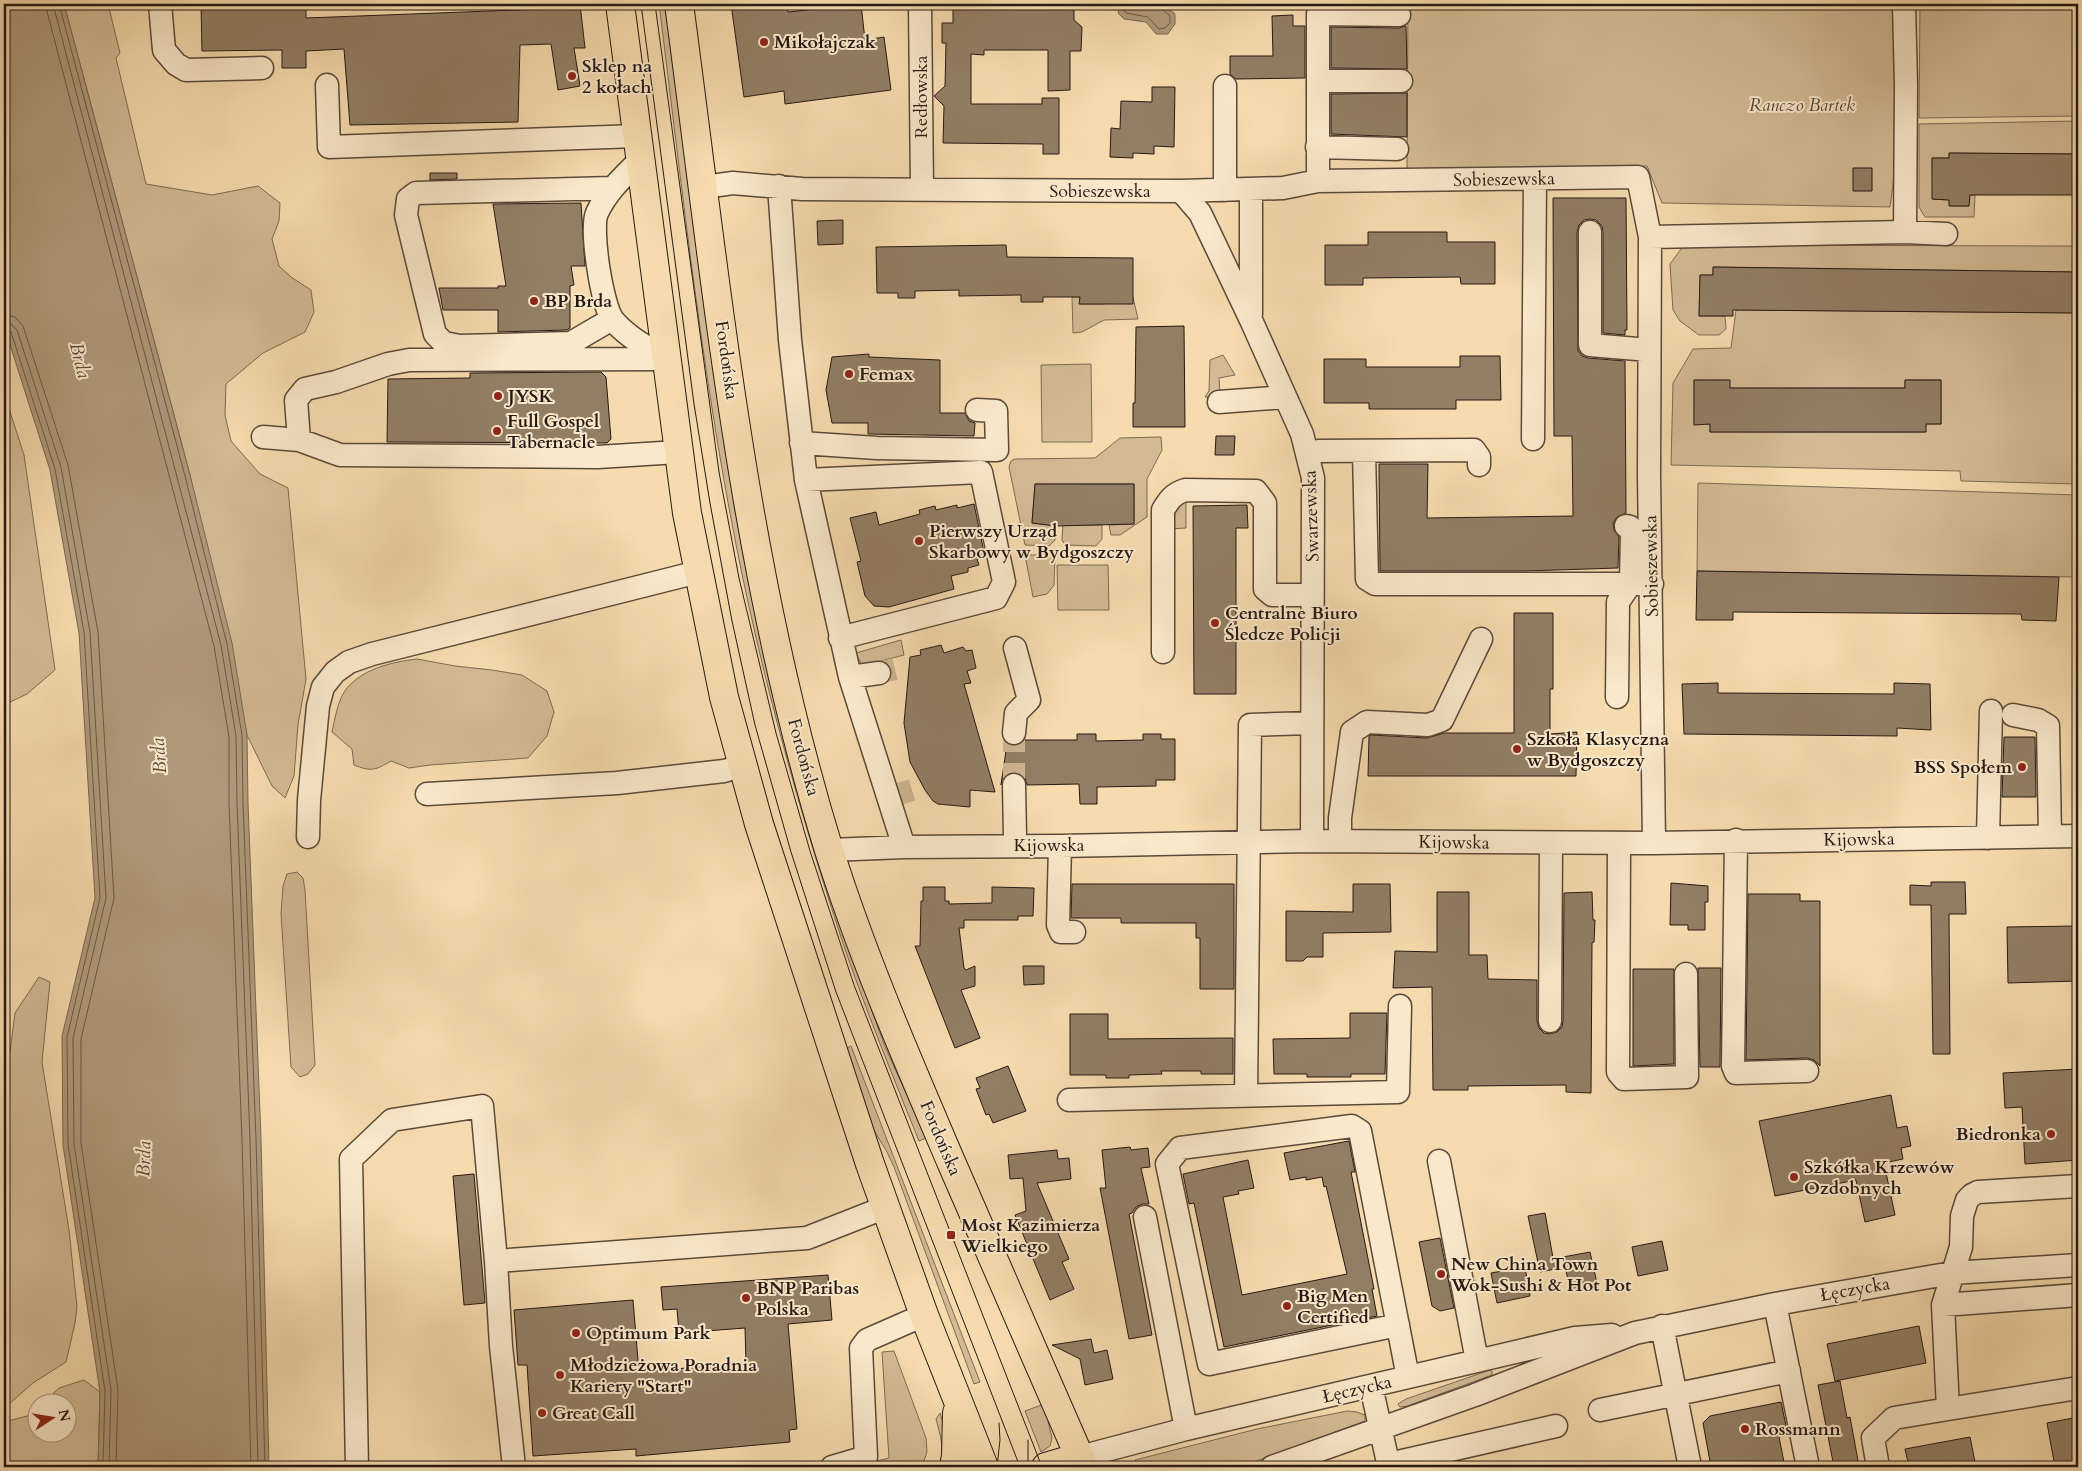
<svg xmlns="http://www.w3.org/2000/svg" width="2082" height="1471" font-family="Cardo,serif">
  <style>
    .green { fill: #d3ba94; stroke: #7c6a54; fill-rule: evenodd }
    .water { fill: #af997a; stroke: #786651 }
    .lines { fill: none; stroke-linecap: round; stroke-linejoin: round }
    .shore { stroke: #6a5947; stroke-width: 1 }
    .building { fill: #927e64; stroke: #261914 }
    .minor-tunnel { stroke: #ccb48f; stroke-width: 22; stroke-dasharray: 22 11; stroke-linecap: butt }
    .minor-casing { stroke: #5a4a3a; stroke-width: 25 }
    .major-casing { stroke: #261914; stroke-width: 30 }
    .minor { stroke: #f9e8ca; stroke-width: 22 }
    .major { stroke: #f6dbae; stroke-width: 28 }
    .tram { stroke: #261914; stroke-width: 1 }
    .poi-dot { fill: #8f2418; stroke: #f9e8ca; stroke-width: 2 }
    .labels { text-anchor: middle; stroke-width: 4; stroke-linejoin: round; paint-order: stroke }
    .poi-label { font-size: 18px; font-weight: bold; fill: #261914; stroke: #f9e8ca; text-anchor: start }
    .street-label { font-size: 18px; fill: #261914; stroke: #f9e8ca }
    .park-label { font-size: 18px; font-style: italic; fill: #5a493a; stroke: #f9e8ca }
    .water-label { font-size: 19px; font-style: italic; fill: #5d4c3d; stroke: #f9e8ca }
  </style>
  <rect width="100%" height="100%" fill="#f6dbae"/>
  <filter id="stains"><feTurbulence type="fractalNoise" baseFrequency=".004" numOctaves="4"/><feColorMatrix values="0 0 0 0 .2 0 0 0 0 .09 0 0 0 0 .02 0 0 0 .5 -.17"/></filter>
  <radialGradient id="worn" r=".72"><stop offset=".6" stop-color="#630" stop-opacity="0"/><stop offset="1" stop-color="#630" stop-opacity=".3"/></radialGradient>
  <path class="green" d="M64,4h44l12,49 -4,5 30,126 66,11 46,-9 22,17 -1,18 -7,18 7,27 12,11 20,13 3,22 -9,20 -42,21 -37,31 -1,31 6,26 29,33 28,14 18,191 -8,46 -4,51 -9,22 -13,-12 -25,-51 -57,-260z
    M659,4h8l107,685 24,103 44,137 42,115 42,94 -7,3c-25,-62 -50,-123 -72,-186 -42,-125 -78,-252 -105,-381 -39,-187 -59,-380 -83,-570z
    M1408,4h496l2,81 -16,122 -228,-4 -15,-37 -240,3z
    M1920,4h22v3h136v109l-159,2z
    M2078,121v33l-129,-1v5h-17l1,41 16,1 1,6h19v-11h6l-1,22h-49l-6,-10v-83z
    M1684,245l394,1v26l-365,-5v8h-13l-1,41h26l1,13 -7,6h-20l-19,-14 -7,-11 -3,-46z
    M1105,296l28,1 5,22 -34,1 -22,12 -9,1 -1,-36h8v7h25z
    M1736,310l342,3v171l-117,-3 -1,-10 -289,-6 2,-82 20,-34 38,-1zM1694,380h35l1,8h175v-8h36v44h-15l-1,8h-215v-8h-16z
    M1223,355l12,20 -16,3 1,14 -9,2 1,3h-7l4,-6 1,-31z
    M1091,364l1,78h-50l-1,-77z
    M4,393l20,62 31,215 -28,24 -23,11z
    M1161,437l1,13 -15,29v38l-27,18h-9l-2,-10 25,-1v-40h-99l-3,39 24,3 -1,14 -6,6 -24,-1 -16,-78 2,-6 4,-2 80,-1 25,-20z
    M1698,483l380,12v82l-381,-6z
    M1186,498v30l-19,1 3,-20z
    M1063,525h39v14l-6,7 -31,-1 -3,-5z
    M1025,555h27l3,1 -1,29 -7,9 -14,3z
    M1057,565h51l1,45h-51z
    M901,640l3,15 -42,11 -6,-13z
    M417,659l38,7 37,4 30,5 25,16 7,21 -7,24 -19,22 -98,7 -21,3 -18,-7c-15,9 -20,11 -37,4l-2,-16 -20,-17c3,-14 6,-33 15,-44 17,-20 46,-26 70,-29z
    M297,872l6,6 2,12 10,175 -7,9 -8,3 -9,-10 -10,-153 2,-28 4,-12z
    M39,977l11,5 -8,80 27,168 8,77 -2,16 -9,39 -33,21 -24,21 -5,-1v-351h6l5,-39z
    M851,1046l129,336 -6,2 -80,-217 -8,-17 -18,-29 -23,-72z
    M894,1351l32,87 1,14 -5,15h-69l36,-9 -7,-106z
    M1490,1370l2,1v4l-85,31 -7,1 -2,-3 8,-5z
    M84,1380l16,12 -2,75h-94v-45l27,-7 6,-6 1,25h30v-30l-25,-1 16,-15z
    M1044,1404l8,34 -2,8 -9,6 -16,-41z
    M1347,1411l10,1 8,3v6l-125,46h-101l-4,-7 122,-31z
    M940,1413l5,15 -1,39h-6c8,-16 2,-32 -2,-48z"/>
  <path class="water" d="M4,4h60l126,471 42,168 15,92 1,68 13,336 8,328h-171l2,-75 -37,-247 -1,-109 33,-138 -16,-265 -29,-163 -46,-144z
    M1120,4l34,2 9,-2 12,10v10l-7,10h-12l-10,-12 -22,-3 -6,-6z"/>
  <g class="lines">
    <path class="shore" d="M45,4l169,642 15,91v66l13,337 9,327
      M53,4l168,641 15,91 1,67 13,337 8,327
      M59,4l126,472 42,168 15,91 1,68 13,336 9,328
      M1125,4l-1,7 2,2 22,4 11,12 6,-1 5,-5v-7l-8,-7 -1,-5
      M4,314l11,3 8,9 45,139 30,167 16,266 -33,141v104l37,247 -2,77
      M4,322l7,2 6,6 44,137 29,165 16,266 -33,140 1,106 37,246 -2,77
      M4,328l4,1 3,3 44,137 29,163 16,266 -33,139 1,107 37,247 -2,76"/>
  </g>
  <path class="building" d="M201,4h105v14l237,-9 -1,-5h38l5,44h-11l6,38 -22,4 -7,-46 -31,1 -2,77 -168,3 -6,-76 -38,2v17h-24v-18l-80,1z
    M731,4h56l1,8 73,-8 4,36 19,-3 7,53 -106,14 -1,-13 -40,6z
    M957,4h25v4l92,1v11l8,7 -1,24h-11v39l-22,1v-41h-64v5l-13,-1v50h71v-6h17v56h-16v-10l-100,-1 1,-37 -10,-10 11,-10 1,-43h-4v-20h11v-15h4z
    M1293,15v11h12v52l-69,1 -6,-5v-18h43l-1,-40z
    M1406,26l1,43 -76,-1v-41l68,1z
    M1152,87h23l-1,60 -20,-1v8l-21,-1v5l-23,-1 1,-29 9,1 1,-28 31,1z
    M1407,93v44l-76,-3v-40z
    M1949,153l129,1v41h-108l-1,11h-20v-6l-17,-1v-41h17z
    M1853,168h19v23h-19z
    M430,173h27v6l-27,1z
    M1553,198h73l1,132h-2v5l-22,-2v-101l-1,-6 -6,-6 -6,-1 -6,1 -5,5 -2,7 1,119 4,5 6,2 37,3 1,152 -9,4 -4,6 1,7 5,7 -1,31 -94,3h-144l-1,-107h49l-1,54 146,-2 -1,-80h-18z
    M581,203l4,63h-14l3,19 -4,1v42l-3,2 -69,2v-22h-55l-4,-22h59v-2h8l-13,-82z
    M843,220v24l-25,1 -1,-24z
    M1368,232h79v10h48v42h-34l-1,-7 -97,1v7h-38v-40h43z
    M1006,245l1,12 126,1v46h-54l1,-7h-37v5h-22v-7l-62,1v-6l-44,1v7h-17v-5h-21l-1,-46z
    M1713,267l365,5v41l-345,-3v6h-34l1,-41h13z
    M1184,326l1,101h-52v-24h2l1,-76z
    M869,354v3l71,3v53h25l4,8 6,2 -1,13 -106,-2v-11h-36l-6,-33 6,-33z
    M1460,356h40l1,44h-45v9h-87v-6h-45v-44h42v8h94z
    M601,372l5,5 5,62 -4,4 -220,-1 1,-63 82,-1v-5z
    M1694,380h36v8h175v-8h36v44h-15v8h-216v-8l-16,1z
    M1216,436h19l-1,19h-19z
    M1035,484h99v40l-78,2 -24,-3z
    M974,504l11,53 -8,2 2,6 -11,3v4l-17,4 3,13 -65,18 -15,-1 -9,-10 -8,-34 4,-1 -11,-43 26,-6 3,13 41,-11 -1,-4 16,-4 1,4 21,-5v3z
    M1247,505l1,23h-12v166h-42l-1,-188z
    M1697,571l362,6 -3,44 -34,-1 -1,-6 -288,-2v8h-37z
    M1514,613h39v76h-3v45l27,-2 -1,44h-208l1,-40 2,-1 56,3 17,-5h70z
    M941,645l3,8 19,-6 3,4 6,-1 4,18 -9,3 4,12 -7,1 31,108 -25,-2v17l-32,-3 -5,-3 -8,-11 -15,-28 -6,-39 6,-66 11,-2 -1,-5z
    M1718,683v10l176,1v-11l36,1 1,46 -34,-2v8l-213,-2 -2,-50z
    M1077,734h19v7l47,-1v-6h18v5h14v41h-19v6l-59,1v17h-17l-1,-20 -52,1 -2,-7 -5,-5 -6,-1 -7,2 -5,5 -1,6 6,-41 6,2 6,-1 6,-5h52z
    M2004,737h31l1,60h-34z
    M1931,882h34l1,32h-17l1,140h-17l-2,-149h-21v-20l21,1z
    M1671,883l37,3v16h-3v28h-17v-5h-18z
    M1072,884h162v105h-34v-51h-4v-15h-75v-5h-50z
    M1353,884h37l1,48 -68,1v24h-16l-4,4h-17v-50l67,1z
    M923,887h22v14h4v3l43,-1v-16l42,1 -1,28h-15v4h-54v8h-5l5,40 2,2 9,-4v20l-14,4 19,48 -25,10 -40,-102h5l1,-45h2z
    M1437,892h32v63h18l1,24 49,1v41l2,7 5,5 5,1 8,-2 5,-5 1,-6 1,-128 28,-1 1,28h2l-1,22 -2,1 -1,150 -25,-1v-7l-98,1v4h-35l-1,-103 -39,1 2,-37 42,1z
    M1748,894h52v7h20v165l-6,-6 -7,-2 -61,2z
    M2078,926v55l-70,2 -1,-56z
    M1023,966h21v18l-20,1z
    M1698,968h23l-1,99h-20z
    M1633,969h41v95l-41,2z
    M1350,1013h37l-2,61h-34v3h-44v-3h-33l-1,-35 77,-1z
    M1070,1014h38v25l125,-1v36h-32v-3h-40l1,3 -33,1v3h-23v-3h-36z
    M1008,1066l18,45 -33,12 -4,-9 -3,1 -10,-26 4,-1 -4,-10z
    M2078,1069v91l-53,4 -3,-57 -17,1 -2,-35z
    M1891,1095l6,33 10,-2 4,20 -10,2 2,11 -19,4 11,52 -30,7 -9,-42 -81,16 -16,-75z
    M1349,1141l6,31h-4l23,117h-2l5,27 -153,31 -30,-144 -5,1 -6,-30 65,-14 6,28 -16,3 1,3 -16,3 19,98 105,-21 -21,-88 -2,1 -2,-10 -16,3v-3l-16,3 -6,-27z
    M1130,1147l1,3 17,-2 2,19 -9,1 8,36h-7l-6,3 -4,6 -3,1 23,121 -23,4 -29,-151h6l-4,-38z
    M1057,1150l1,9 11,-1 2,21 -34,4 32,76 -7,3 12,27 -24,11 -35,-85 11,-4 -3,-33 -13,1 -2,-24z
    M474,1174l11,129 -21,2 -11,-129z
    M1545,1213l10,56 -15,3 -12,-56z
    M1440,1238l14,70 -14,3 -8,-5 -13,-64z
    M1662,1241l6,29 -30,6 -6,-29z
    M1590,1252l7,31 -27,6 -7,-32z
    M1525,1267l5,29 -33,7 -6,-30z
    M828,1275l4,45 -44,4 9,105 -8,1 1,12 -154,14v-7l-103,7 -6,-91h-9l-4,-55 119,-10 6,72 107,-9 -1,-35 -66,5 -2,-24 -14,1 -2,-23z
    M1919,1326l7,37 -91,18 -8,-37z
    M1091,1339l3,14 13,-3 6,29 -28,6 -5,-26 -28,-14z
    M1840,1381l7,37 3,-1 9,49 -9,1h-16l-16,-82z
    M1781,1402l7,33 -9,2 6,30h-74l-8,-44 7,-7z
    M2078,1417v50h-23l-8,-44z
    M1970,1437l6,30h-67l-4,-18z"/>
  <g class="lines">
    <path class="minor-tunnel" d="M879,673l16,-4
      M1014,785v-52
      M899,794l13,-4"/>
    <defs>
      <path id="minor" d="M160,4l4,46 12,14 10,6 76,-2
        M920,4l2,185
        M1904,4l2,81 -1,147
        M1318,81h83
        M327,85l2,62 308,-11
        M1225,86v104
        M1317,147l80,2
        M640,160c-16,16 -33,31 -43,53 -7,16 5,93 16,107 14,17 34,27 52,38
        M1318,181v-167l81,1
        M779,186l11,154 16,140 44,197 54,170
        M704,187l29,-4 69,6 379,2 102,-3 35,-7 320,-4 12,60 -1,238 5,368
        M1181,191l19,22 51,107 51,114 11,44 -1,363
        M1590,232v113l59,5
        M1650,237l255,-5 41,2
        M1251,314v-124
        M612,319l-41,24 -111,3 -16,-3 -9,-9 -29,-119 2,-16 8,-6 196,-5
        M1219,402l66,-5
        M263,437l36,3 41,15 258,2 80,-5
        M1533,439l2,-260
        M299,440l-3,-40 9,-11 31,-7 52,-18 21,-4 257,-1
        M801,443l76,5 120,2 -1,-39 -19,-1
        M1364,452l3,127 8,5h277
        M1308,457l10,-6 156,-1 5,7v8
        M806,480l175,-8 23,110 -8,16 -156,40
        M1163,652v-142c6,-10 10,-16 22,-20l71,1 9,12v86l7,6h40
        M850,677l29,-4
        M1617,697l1,-95 13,-19 1,-51 -2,-5 -4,-1
        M2013,715l25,5 10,6 2,110
        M1014,733l2,-20 13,-13 -14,-52
        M1014,785l1,52 2,8
        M427,794l190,-11 107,-12 18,-5
        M308,837l1,-37 9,-94 5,-19 12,-15 14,-10 23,-8 326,-82
        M1988,838l3,-127
        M1736,840l-3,226 3,7 71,-2
        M1340,841v-23l12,-86 15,-10 61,3 14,-5 39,-81
        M1619,843l-1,229 6,7 63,-2 -1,-103
        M1060,846l-2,79 3,7h13
        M830,850l74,-3 156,-1 252,-5 342,2 424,-7
        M1550,1021l1,-178
        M1246,1095l4,-370 61,-2
        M1069,1100l329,-8 2,-86
        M1439,1161l38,200
        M2078,1186l-100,6 -6,3 -5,5 -5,16 -1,31 -18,58 5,104 130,-21
        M1145,1217l41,212
        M496,1261l311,-23 79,-31
        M1775,1304l33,163
        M1943,1305l135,-10
        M1398,1325l-189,39 -42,-200 13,-16 172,-22 8,5 45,231 3,15
        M1662,1326l28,141
        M1371,1386l18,81
        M1600,1410l189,-39
        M1080,1457l106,-28 389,-91 37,-3
        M1389,1464l167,-38
        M357,1467l-6,-308 41,-39 90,-14 14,155 5,85 13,121
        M832,1467l34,-10 -5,-109 6,-8 57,-25
        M1272,1467l203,-72 160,-62 140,-29 177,-31 126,-8
        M1878,1467l-5,-29 21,-20 54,-9"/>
      <path id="major" d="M620,4l67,509 37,184 35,127 111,340 54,151 60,152
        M679,4c38,284 65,571 150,846 34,108 79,211 123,314 44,102 88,202 132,303
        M954,1467l2,-11 1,-43
        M1046,1467l34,-10"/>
    </defs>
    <use href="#minor" class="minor-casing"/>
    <use href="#major" class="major-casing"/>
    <use href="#minor" class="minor"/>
    <use href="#major" class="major"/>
    <path class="tram" d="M641,4l53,400 16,99 22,118 23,104 36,127 45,140 184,475
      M655,4l64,468 20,106 37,155 34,118 44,134 188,482
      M997,1467l3,-27 -1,-17
      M1028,1467v-27"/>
  </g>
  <g class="poi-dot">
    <circle cx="764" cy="42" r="5"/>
    <circle cx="572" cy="76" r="5"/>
    <circle cx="534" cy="301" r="5"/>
    <circle cx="849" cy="374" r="5"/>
    <circle cx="498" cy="396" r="5"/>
    <circle cx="497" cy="431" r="5"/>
    <circle cx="919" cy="541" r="5"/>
    <circle cx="1215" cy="623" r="5"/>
    <circle cx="1517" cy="749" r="5"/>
    <circle cx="2022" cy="767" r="5"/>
    <circle cx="2051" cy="1134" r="5"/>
    <circle cx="1794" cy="1177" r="5"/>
    <rect x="946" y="1230" width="10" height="10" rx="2.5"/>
    <circle cx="1441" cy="1274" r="5"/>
    <circle cx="746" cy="1298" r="5"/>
    <circle cx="1287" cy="1306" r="5"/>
    <circle cx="576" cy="1333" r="5"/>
    <circle cx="560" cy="1375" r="5"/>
    <circle cx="542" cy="1413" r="5"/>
    <circle cx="1745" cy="1429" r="5"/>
  </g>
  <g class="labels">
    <g class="poi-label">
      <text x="774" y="48">Mikołajczak</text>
      <text x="582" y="72">Sklep na<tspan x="582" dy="21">2 kołach</tspan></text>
      <text x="544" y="307">BP Brda</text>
      <text x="859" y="380">Femax</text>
      <text x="508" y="402">JYSK</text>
      <text x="507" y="427">Full Gospel<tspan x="507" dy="21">Tabernacle</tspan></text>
      <text x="929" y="537">Pierwszy Urząd<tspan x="929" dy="21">Skarbowy w Bydgoszczy</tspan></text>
      <text x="1225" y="619">Centralne Biuro<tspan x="1225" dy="21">Śledcze Policji</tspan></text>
      <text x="1527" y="745">Szkoła Klasyczna<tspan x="1527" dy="21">w Bydgoszczy</tspan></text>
      <text x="2012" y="773" text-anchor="end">BSS Społem</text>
      <text x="2041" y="1140" text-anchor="end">Biedronka</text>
      <text x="1804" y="1173">Szkółka Krzewów<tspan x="1804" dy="21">Ozdobnych</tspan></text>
      <text x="961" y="1231">Most Kazimierza<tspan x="961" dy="21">Wielkiego</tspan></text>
      <text x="1451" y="1270">New China Town<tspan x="1451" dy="21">Wok-Sushi &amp; Hot Pot</tspan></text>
      <text x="756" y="1294">BNP Paribas<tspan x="756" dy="21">Polska</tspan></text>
      <text x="1297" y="1302">Big Men<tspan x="1297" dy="21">Certified</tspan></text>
      <text x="586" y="1339">Optimum Park</text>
      <text x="570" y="1371">Młodzieżowa Poradnia<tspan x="570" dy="21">Kariery "Start"</tspan></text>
      <text x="552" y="1419">Great Call</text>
      <text x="1755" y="1435">Rossmann</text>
    </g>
    <g class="street-label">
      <text transform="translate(921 97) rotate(-90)" y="6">Redłowska</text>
      <text transform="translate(1504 179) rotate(-1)" y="6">Sobieszewska</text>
      <text x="1100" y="197">Sobieszewska</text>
      <text transform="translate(727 360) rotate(82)" y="6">Fordońska</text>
      <text transform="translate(1311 516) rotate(-92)" y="6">Swarzewska</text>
      <text transform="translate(1651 566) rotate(-91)" y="6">Sobieszewska</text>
      <text transform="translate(804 757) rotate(75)" y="6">Fordońska</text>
      <text transform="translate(1859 839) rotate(-1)" y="6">Kijowska</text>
      <text transform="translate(1454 842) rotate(1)" y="6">Kijowska</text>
      <text x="1049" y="851">Kijowska</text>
      <text transform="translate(941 1138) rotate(67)" y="6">Fordońska</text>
      <text transform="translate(1855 1289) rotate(-10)" y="6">Łęczycka</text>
      <text transform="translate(1357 1389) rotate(-13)" y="6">Łęczycka</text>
    </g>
    <g class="park-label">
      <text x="1802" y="111">Ranczo Bartek</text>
    </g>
    <g class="water-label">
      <text transform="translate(81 360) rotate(76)" y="7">Brda</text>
      <text transform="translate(158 756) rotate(-94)" y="7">Brda</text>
      <text transform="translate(143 1159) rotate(-88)" y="7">Brda</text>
    </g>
  </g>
  <rect width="2082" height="1471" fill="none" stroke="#f6dbae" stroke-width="20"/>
  <rect x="5" y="5" width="2072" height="1461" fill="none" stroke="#261914" stroke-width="2.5"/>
  <rect x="10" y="10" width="2062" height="1451" fill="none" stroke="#261914"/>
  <g transform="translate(52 1418) rotate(78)"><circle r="24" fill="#f9e8ca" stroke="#a59581"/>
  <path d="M0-4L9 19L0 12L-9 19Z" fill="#8f2418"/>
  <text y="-8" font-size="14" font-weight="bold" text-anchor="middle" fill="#261914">N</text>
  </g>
  <rect width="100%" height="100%" filter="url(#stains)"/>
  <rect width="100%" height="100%" fill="url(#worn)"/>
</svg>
